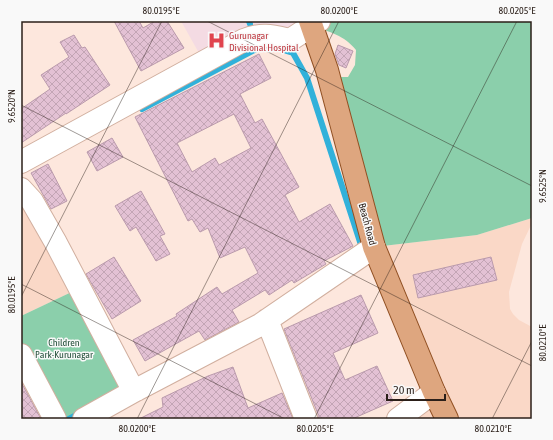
<svg xmlns="http://www.w3.org/2000/svg" width="553" height="440" font-family="'Asap Condensed',sans-serif">
  <style>
    .built { fill: #fad8c7 }
    .medical { fill: #f4dbe3 }
    .green { fill: #8bcfab }
    .lines { fill: none; stroke-linecap: round; stroke-linejoin: round }
    .stream { stroke: #31b1da; stroke-width: 6 }
    .building { fill: url(#building-cross-hatch); stroke: #ba9aac; fill-rule: evenodd }
    .minor-casing { stroke: #d1af9f; stroke-width: 24 }
    .major-casing { stroke: #915023; stroke-width: 24 }
    .minor { stroke: #fff; stroke-width: 22 }
    .major { stroke: #dea67f; stroke-width: 22 }
    .ticks { fill: none; stroke: #2b1f19; stroke-width: 1; stroke-opacity: 0.45 }
    .labels { text-anchor: middle; stroke-width: 3; stroke-linejoin: round; paint-order: stroke }
    .health-label { font-size: 10px; fill: #be3a42; stroke: #f9f9f9; text-anchor: start }
    .street-label { font-size: 10px; fill: #2b1f19; stroke: #f9f9f9 }
    .park-label { font-size: 10px; fill: #24503b; stroke: #f9f9f9 }
    .neatline { fill: none; stroke: #2b1f19; stroke-width: 1.5 }
    .ticks-label { font-size: 10px; text-anchor: middle; fill: #2b1f19 }
  </style>
  <defs>
    <pattern id="building-cross-hatch" width="8" height="8" patternUnits="userSpaceOnUse"><rect width="8" height="8" fill="#e3c1d4"/><path d="M0 0l8 8M0 8l8-8" fill="none" stroke="#c3a5b5"/></pattern>
  </defs>
  <rect width="100%" height="100%" fill="#fde7dd"/>
  <path class="built" d="M21,189l59,99 -59,28z
    M532,218v5l-10,21 -13,48 1,17 3,5 6,6 13,7v92h-134l36,-27 -60,-145 103,-12z"/>
  <path class="medical" d="M181,21h129l2,5 -48,9 -60,27z"/>
  <path class="green" d="M319,21h213v197l-55,17 -103,12 -36,-170h10l7,-12 1,-15c-12,-15 -26,-18 -44,-24z
    M80,288l52,100 -48,31h-29l-34,-64v-39z"/>
  <g class="lines">
    <path class="stream" d="M249,21l1,3
      M142,109l116,-61 9,-3 26,8 14,25 55,170 -2,1
      M69,419l11,-6"/>
  </g>
  <path class="building" d="M114,21h25l4,7 12,-7h12l17,27 -43,23z
    M74,35l8,13 3,-1 25,38 -44,29v-1l-45,30v-34l29,-20 -9,-14 28,-18 -9,-15z
    M338,45l15,6 -7,17 -7,-3 -4,-11z
    M259,54l12,24 -31,16 15,29 7,-4 37,68 -14,8 14,27 31,-18 23,42 -29,15 2,3 -32,19 -2,-3 -23,15 -4,-5 -33,20 7,12 -34,18 -6,-9 -54,30 -12,-21 44,-24 -1,-2 41,-27 5,7 36,-21 -13,-26 -25,11 -12,-30 -8,4 -8,-13 -4,2 -53,-104zM234,114l17,34 -32,17 -4,-7 -23,14 -15,-29z
    M112,138l11,19 -26,14 -10,-19z
    M48,164l19,37 -16,8 -20,-36z
    M141,191l24,43 -5,2 10,18 -14,7 -20,-34 -6,4 -15,-25z
    M114,257l27,44 -29,18 -26,-45z
    M491,257l6,23 -79,18 -5,-23z
    M361,295l17,38 -45,20 12,27 32,-14 16,35 -41,18h-34v-5l-34,-85z
    M233,367l15,41 34,-15 11,26h-154l24,-12 -1,-9 46,-22z
    M21,382l20,37h-20z"/>
  <g class="lines">
    <defs>
      <path id="minor" d="M21,162l223,-122c17,-7 28,-4 46,0l29,-19
        M21,189l11,12 24,42 76,145 4,2
        M267,320l39,99
        M21,355l34,64
        M84,419l52,-29 124,-65 114,-78
        M398,419l36,-27"/>
      <path id="major" d="M310,21l17,49 47,177 60,145 13,27"/>
    </defs>
    <use href="#minor" class="minor-casing"/>
    <use href="#major" class="major-casing"/>
    <use href="#minor" class="minor"/>
    <use href="#major" class="major"/>
  </g>
  <path class="ticks" d="M207,21l325,165M21,105l511,261M21,284l264,135M21,297l141,-276M137,419l202,-398M314,419l203,-398M492,419l40,-78"/>
  <defs>
    <symbol id="hospital-bare" viewBox="-9 -9 18 18"><path d="M-5-5h3v3.5h4V-5h3V5h-3V1.5h-4V5h-3Z" fill="#e0444e" stroke="#f9f9f9" stroke-width="2.5" paint-order="stroke"/></symbol>
  </defs>
  <g fill-rule="evenodd">
    <use href="#hospital-bare" x="204" y="28" width="25" height="25"/>
  </g>
  <g class="labels">
    <g class="health-label">
      <text x="229" y="39">Gurunagar<tspan x="229" dy="12">Divisional Hospital</tspan></text>
    </g>
    <g class="street-label">
      <text transform="translate(368 224) rotate(75)" y="4">Beach Road</text>
    </g>
    <g class="park-label">
      <text x="64" y="346">Children<tspan x="64" dy="12">Park-Kurunagar</tspan></text>
    </g>
  </g>
  <rect width="553" height="440" fill="none" stroke="#f9f9f9" stroke-width="44"/>
  <path d="M387 394v6h58v-6" fill="none" stroke="#2b1f19" stroke-width="2"/>
  <text x="393" y="394" font-size="12" fill="#2b1f19" stroke="#f9f9f9" stroke-width="3" paint-order="stroke">20 m</text>
  <rect x="22" y="22" width="509" height="396" class="neatline"/>
  <g class="ticks-label">
    <text x="161" y="14">80.0195°E</text>
    <text x="339" y="14">80.0200°E</text>
    <text x="517" y="14">80.0205°E</text>
    <text transform="translate(11 106) rotate(-90)" y="4">9.6520°N</text>
    <text transform="translate(542 186) rotate(-90)" y="4">9.6525°N</text>
    <text transform="translate(11 295) rotate(-90)" y="4">80.0195°E</text>
    <text transform="translate(542 343) rotate(-90)" y="4">80.0210°E</text>
    <text x="137" y="432">80.0200°E</text>
    <text x="315" y="432">80.0205°E</text>
    <text x="493" y="432">80.0210°E</text>
  </g>
</svg>
